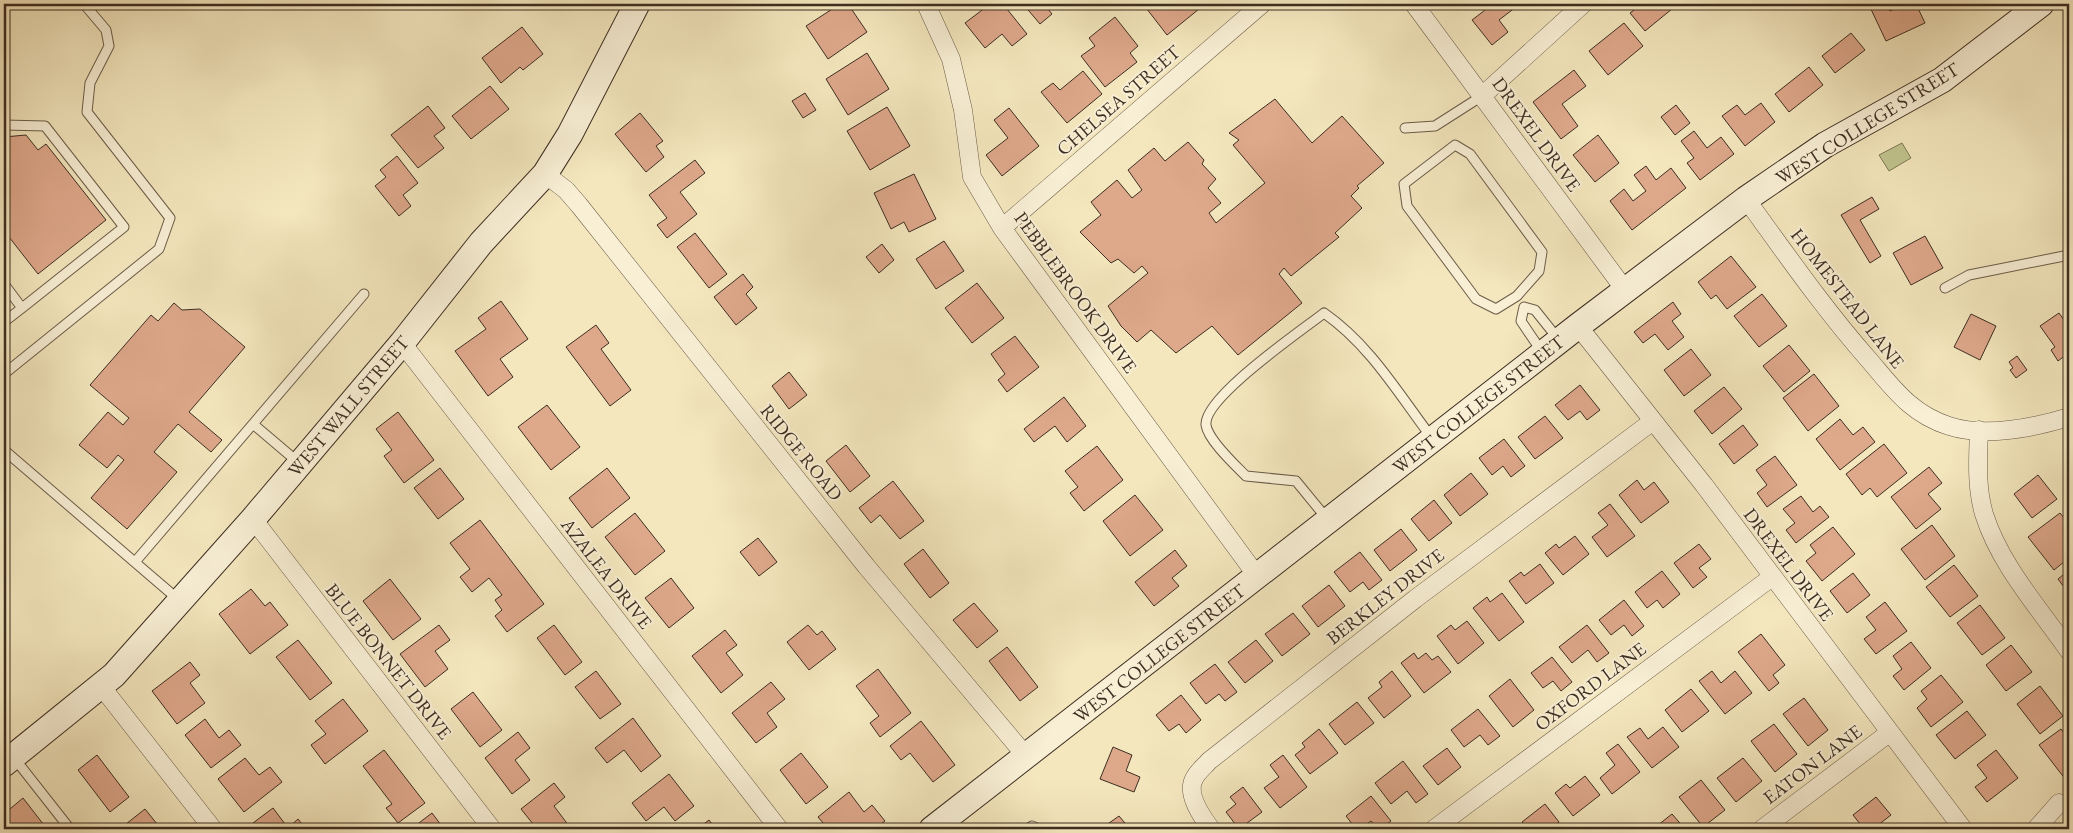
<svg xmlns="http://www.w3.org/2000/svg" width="2073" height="833" font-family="'EB Garamond',serif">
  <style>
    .green { fill: #c1c48e; stroke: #7f7958 }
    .building { fill: #dea88b; stroke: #3d2e21 }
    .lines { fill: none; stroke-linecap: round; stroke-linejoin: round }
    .lane-casing { stroke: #6b5c48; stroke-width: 11 }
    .street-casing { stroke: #6b5c48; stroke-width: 19 }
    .secondary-casing { stroke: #3d2e21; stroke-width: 27 }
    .lane { stroke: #f8efd5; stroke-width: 9 }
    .street { stroke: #f8efd5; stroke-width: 18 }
    .secondary { stroke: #f8efd5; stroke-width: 25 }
    .labels { text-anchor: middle; stroke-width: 4; stroke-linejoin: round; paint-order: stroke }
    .street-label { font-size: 19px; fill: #3d2e21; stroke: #f8efd5 }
  </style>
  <rect width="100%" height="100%" fill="#f4e7be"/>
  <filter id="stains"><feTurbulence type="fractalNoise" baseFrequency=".004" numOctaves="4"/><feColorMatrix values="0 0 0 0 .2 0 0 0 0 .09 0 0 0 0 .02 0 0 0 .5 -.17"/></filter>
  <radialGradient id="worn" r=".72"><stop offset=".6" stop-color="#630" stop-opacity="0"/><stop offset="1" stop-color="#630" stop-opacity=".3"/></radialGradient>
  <path class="green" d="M1902,143l9,15 -22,13 -10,-16z"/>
  <path class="building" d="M840,4h8l19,28 -39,27 -22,-33z
    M990,4h13l24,30 -15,12 -10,-12 -17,14 -20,-25z
    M1023,4h21l8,10 -12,10z
    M1143,4h52l4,5 -32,26z
    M1493,4h27l-21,16 9,12 -16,13 -20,-25z
    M1642,4h36l-33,27 -15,-18z
    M1872,4h14l4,7 15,-7h11l9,19 -39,18 -17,-36z
    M1115,17l23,29 -8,7 7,9 -32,25 -24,-31 14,-10 -6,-8z
    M1624,23l19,23 -35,29 -19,-24z
    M522,27l21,27 -20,16 -3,-3 -19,16 -19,-25z
    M1851,33l14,17 -30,23 -13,-17z
    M867,53l22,36 -41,26 -22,-36z
    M1809,67l14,18 -34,27 -14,-18z
    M1574,70l12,16 -24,18 16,22 -17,13 -28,-37z
    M1083,71l19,23 -35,29 -26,-31 12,-9 7,7z
    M490,86l19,23 -38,30 -19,-23z
    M805,93l11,17 -13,8 -11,-17z
    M1275,99l37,44 30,-27 42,47 -27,23 2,2 -8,8 11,12 -27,25 4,4 -48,39 -7,-8 -5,6 23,29 -64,52 -26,-29 -36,27 -25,-23 -14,12 -16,-16 -13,-20 40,-33 -6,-7 -8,7 -16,-14 -7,4 -31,-31 21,-17 -10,-13 26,-22 15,18 10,-8 -14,-20 26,-22 11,13 23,-19 16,18 -2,4 14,15 -8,9 13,15 -12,10 7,10 49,-40 -32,-38 6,-5 -10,-7z
    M1761,103l14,19 -30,24 -23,-30 15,-11 8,10z
    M1676,105l14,18 -15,12 -14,-18z
    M428,106l17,22 -11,8 10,12 -26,20 -27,-33z
    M887,107l23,39 -40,24 -23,-39z
    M1009,108l30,38 -37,30 -16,-21 22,-17 -14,-18z
    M640,113l23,28 -7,5 8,11 -18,15 -31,-38z
    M1694,131l13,17 14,-11 13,17 -34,26 -13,-17 7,-5 -13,-17z
    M26,135l12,15 8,-6 60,76 -68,54 -29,-37 -5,4v-104z
    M1598,135l21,28 -24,19 -22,-27z
    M397,156l21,27 -15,12 8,11 -12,10 -24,-30 11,-9 -6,-7z
    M695,160l10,13 -25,19 17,22 -30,24 -10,-13 10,-7 -18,-23z
    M1646,166l10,14 15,-12 15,20 -54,42 -22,-29 14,-12 9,12 13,-10 -12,-16z
    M914,174l22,45 -27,13 -5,-10 -13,7 -17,-36z
    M1872,197l7,12 -19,11 21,36 -11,7 -29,-48z
    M695,233l32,41 -18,14 -32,-41z
    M1925,236l18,32 -32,17 -18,-32z
    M944,241l20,30 -28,18 -20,-30z
    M882,244l12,16 -15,13 -13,-16z
    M1731,256l25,31 -29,22 -11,-14 -5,4 -13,-17z
    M743,274l10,13 -7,7 11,14 -21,17 -22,-28z
    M977,283l27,35 -32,25 -27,-35z
    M1762,294l25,32 -28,21 -25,-31z
    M501,301l27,38 -28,20 13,18 -25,19 -33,-45 31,-22 -8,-11z
    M1673,302l8,12 -9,7 12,16 -16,13 -13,-16 -12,9 -9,-11z
    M174,303l8,7 18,-1 45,38 -56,65 33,28 -11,12 -33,-28 -24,28 23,20 -50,57 -36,-31 33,-38 -6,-5 -11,13 -28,-23 29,-33 15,13 6,-7 -39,-33 61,-70 7,6z
    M2059,313l10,14v29l-2,-2 -9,7 -7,-11 4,-3 -15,-21z
    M1971,314l25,12 -16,34 -26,-13z
    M596,325l13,18 -8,6 30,41 -21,16 -44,-59z
    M1015,336l24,31 -32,25 -9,-12 7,-6 -14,-20z
    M1789,345l21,26 -26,21 -21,-26z
    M1691,349l20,26 -27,21 -20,-26z
    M2017,356l10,14 -11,8 -6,-8 3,-2 -4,-6z
    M789,372l18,23 -18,14 -17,-23z
    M1814,374l25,32 -31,25 -25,-33z
    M1580,385l20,25 -13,10 -7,-9 -12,9 -13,-15z
    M1724,387l18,22 -30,25 -18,-23z
    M1064,397l22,29 -19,16 -12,-16 -21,16 -10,-13z
    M547,405l33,42 -29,23 -33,-43z
    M398,412l36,48 -30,23 -20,-27 8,-6 -16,-21z
    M1545,416l18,22 -28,21 -17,-22z
    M1840,419l13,16 10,-8 12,15 -35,28 -24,-31z
    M1743,425l15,20 -24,19 -15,-20z
    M1504,439l21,27 -14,11 -8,-11 -11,9 -13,-17z
    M1884,444l23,29 -30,24 -7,-9 -8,7 -16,-21z
    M846,445l24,31 -20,16 -24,-31z
    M1097,446l26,34 -39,31 -14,-18 8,-6 -13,-16z
    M1775,456l22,29 -30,22 -10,-14 10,-8 -11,-15z
    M1929,467l13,16 -14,11 13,15 -25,20 -25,-32z
    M440,468l24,31 -26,20 -24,-31z
    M607,468l23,30 -38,30 -23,-30z
    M1471,473l17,21 -28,22 -16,-21z
    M2038,475l19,24 -25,19 -18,-24z
    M1637,480l7,10 10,-8 15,20 -28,21 -22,-28z
    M893,481l31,40 -24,18 -20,-24 -9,8 -12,-15z
    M1135,495l28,35 -33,26 -27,-35z
    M1801,496l12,16 7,-6 9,11 -33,26 -10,-13 9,-7 -12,-14z
    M1434,500l18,23 -23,18 -18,-22z
    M1610,504l25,32 -28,21 -15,-20 16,-12 -10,-12z
    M635,513l30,38 -30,24 -30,-38z
    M2060,513l9,11v34l-15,12 -26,-33z
    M480,520l64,84 -37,28 -12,-16 7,-6 -7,-10 7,-5 -13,-17 -17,14 -12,-15 10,-8 -20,-26z
    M1932,525l23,31 -30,24 -24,-31z
    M1833,527l22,27 -33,27 -16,-20 10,-8 -6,-8z
    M1401,529l16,21 -27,21 -16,-21z
    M1575,536l14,18 -26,21 -18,-22 11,-9 3,4z
    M758,538l19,24 -18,14 -19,-24z
    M1699,544l12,15 -12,9 8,9 -14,11 -19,-25z
    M923,549l26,34 -19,15 -26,-34z
    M1175,550l12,16 -15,12 7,8 -25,20 -19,-24z
    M1360,552l22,28 -13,10 -6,-8 -13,10 -16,-20z
    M1540,564l14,19 -28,21 -17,-23 12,-9 3,4z
    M1954,565l24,31 -28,21 -24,-30z
    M2069,570v24l-11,-15z
    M1662,571l18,23 -17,14 -6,-8 -10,8 -12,-16z
    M1853,573l17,22 -23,18 -17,-22z
    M671,578l23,30 -25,20 -24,-30z
    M390,579l31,40 -28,21 -30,-39z
    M1329,585l16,21 -27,21 -16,-21z
    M251,589l14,17 5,-4 18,23 -38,29 -31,-40z
    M1502,593l22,29 -25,19 -26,-33 14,-11 3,5z
    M1624,600l20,26 -12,10 -8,-11 -13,10 -12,-15z
    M1885,602l22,29 -31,23 -12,-15 12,-9 -10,-13z
    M974,603l24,28 -21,17 -24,-28z
    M1980,605l25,33 -23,17 -25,-32z
    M1293,613l17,21 -28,22 -17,-22z
    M1467,621l17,22 -26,21 -21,-28 14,-11 4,5z
    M439,625l11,15 -15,11 13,18 -23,18 -25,-33z
    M554,625l28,37 -17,13 -28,-37z
    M808,625l9,10 5,-4 14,18 -27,21 -22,-28z
    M1587,625l22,28 -12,9 -9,-12 -16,13 -13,-16z
    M725,630l12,15 -11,8 17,22 -22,18 -29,-37z
    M1761,634l24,31 -12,10 6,8 -10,8 -31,-39z
    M298,640l34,43 -22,17 -34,-43z
    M1256,640l17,21 -28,22 -17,-21z
    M1911,642l20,26 -27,22 -11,-14 9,-7 -9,-13z
    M2011,645l21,27 -26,19 -20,-26z
    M1007,647l31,40 -18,14 -31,-40z
    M1414,653l4,6 8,-6 6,7 6,-4 13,16 -27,21 -23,-30z
    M1552,657l20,25 -11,9 -8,-10 -10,7 -12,-15z
    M190,662l10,13 -10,8 15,20 -28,21 -25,-33z
    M1215,664l22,28 -12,9 -6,-7 -13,10 -16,-21z
    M878,669l33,44 -31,24 -10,-14 9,-7 -23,-30z
    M596,671l25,33 -21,15 -25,-32z
    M1392,671l19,25 -27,22 -16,-20 14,-11 -3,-5z
    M1712,671l9,12 14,-12 17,22 -27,21 -26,-33z
    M1941,675l22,27 -32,25 -14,-19 10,-9 -6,-8z
    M1510,679l24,31 -21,17 -24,-31z
    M771,682l14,17 -18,14 10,14 -21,16 -24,-30z
    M2040,686l23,30 -23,18 -23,-30z
    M1691,689l18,22 -27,21 -17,-22z
    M473,692l29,38 -22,17 -29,-38z
    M1181,695l20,25 -15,13 -7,-9 -10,7 -13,-16z
    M1804,698l24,32 -20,16 -25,-32z
    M343,699l25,32 -43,33 -14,-19 15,-11 -11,-13z
    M1357,702l17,21 -29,22 -16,-21z
    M1478,709l22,27 -12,9 -8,-10 -16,12 -13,-17z
    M1967,711l19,24 -31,24 -19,-24z
    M633,718l28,38 -20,16 -17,-22 -17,13 -12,-15z
    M205,719l14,19 10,-8 12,15 -30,23 -26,-33z
    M921,721l34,44 -22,17 -23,-29 -9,7 -11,-14z
    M1774,724l23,30 -22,18 -24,-31z
    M1663,727l16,20 -27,21 -25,-31 13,-9 8,11z
    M1319,729l19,24 -28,21 -15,-19 10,-8 -3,-4z
    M2061,729l8,11v44l-30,-39z
    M518,732l12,16 -15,12 15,20 -18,14 -27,-36z
    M1618,744l22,28 -28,22 -12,-16 15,-13 -9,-12z
    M1113,747l19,8 -6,16 14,6 -6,15 -34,-13z
    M1447,748l14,19 -23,18 -15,-19z
    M384,750l41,53 -27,20 -12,-15 6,-4 -29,-38z
    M1996,750l22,28 -31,24 -12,-15 12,-9 -10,-13z
    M801,753l27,34 -22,17 -26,-34z
    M97,755l32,42 -19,15 -32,-42z
    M1283,755l24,32 -27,21 -16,-20 15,-11 -9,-12z
    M245,758l14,17 11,-8 12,15 -38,30 -26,-33z
    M1743,758l19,23 -26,21 -19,-24z
    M1403,761l25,33 -12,9 -9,-12 -16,13 -16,-21z
    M669,774l25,32 -19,15 -11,-14 -18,14 -14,-18z
    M1585,776l15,19 -27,21 -18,-23 11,-9 4,4z
    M1701,780l24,30 -22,17 -24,-30z
    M554,783l11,14 -11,9 15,20 -5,3h-27l-16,-20z
    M1243,787l19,25 -23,17 -13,-17 10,-8 -6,-7z
    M849,792l15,20 8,-7 13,16 -11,8h-46l-10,-12z
    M1371,796l20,25 -10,8h-4l-6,-8 -11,8h-4l-10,-13z
    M1876,797l15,18 -18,14h-9l-11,-14z
    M23,798l24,31h-43v-15z
    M1545,804l14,18 -9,7h-22l-6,-7z
    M273,808l15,20 10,-9 8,10h-48l-5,-6z
    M145,809l16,20h-31l-4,-5z
    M432,813l12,16h-33z
    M1672,814l13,15h-32z
    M1119,816l11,13h-27l-1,-1z
    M709,820l7,9h-19z"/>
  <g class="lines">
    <defs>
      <path id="lane" d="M4,125l41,1 79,101 -102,81
        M1405,128l30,-2 47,-30
        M1455,145l15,9 72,98 -3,19 -22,25 -21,13 -20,-10 -69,-93 -3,-22z
        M4,284l18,24 -18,14
        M1945,288l24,-13 100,-20
        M1542,352l-21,-31 3,-14 11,3 24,30
        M4,374l155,-125 11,-31 -83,-106 3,-29 19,-37 -3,-16 -22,-26
        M253,424l46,39
        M4,450l176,151
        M1328,520l-32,-39 -50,-5c-11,-11 -38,-36 -40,-51 -3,-27 95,-94 118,-112 46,32 74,80 108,125
        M135,562l229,-268
        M15,759l55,70
        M1028,829l4,-3 7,3"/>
      <path id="street" d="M926,4l25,55 12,51 9,67 30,51 255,348
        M1414,4l211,286
        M1482,96l101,-92
        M545,174l21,16 13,15 287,361 160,190
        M1746,199c40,55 78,110 123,161 24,28 42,54 80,66 38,12 84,2 120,-9
        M1002,228l260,-224
        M1578,326l126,159 259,344
        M402,343l377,486
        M1979,430c-1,28 -3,57 5,84 16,51 55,94 85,137
        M253,519l239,310
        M101,686l112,143
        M1211,829c-9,-12 -25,-35 -17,-50 3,-7 11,-13 15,-18l206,-162 238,-178
        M1434,829l338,-252
        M1762,829l127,-96
        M2036,829l23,-26"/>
      <path id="secondary" d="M4,764l110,-89 139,-156 149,-176 79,-100 64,-69 25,-40 67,-130
        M932,829l646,-503 168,-127 79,-54 117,-65 99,-76"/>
    </defs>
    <use href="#lane" class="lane-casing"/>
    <use href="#street" class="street-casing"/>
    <use href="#secondary" class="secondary-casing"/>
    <use href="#lane" class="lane"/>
    <use href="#street" class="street"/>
    <use href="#secondary" class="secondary"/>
  </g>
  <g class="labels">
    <g class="street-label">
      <text transform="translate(1118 100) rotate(-41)" y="7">CHELSEA STREET</text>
      <text transform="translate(1867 123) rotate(-32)" y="7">WEST COLLEGE STREET</text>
      <text transform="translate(1537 134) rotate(54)" y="7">DREXEL DRIVE</text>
      <text transform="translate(1076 292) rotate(54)" y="7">PEBBLEBROOK DRIVE</text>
      <text transform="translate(1848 298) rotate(52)" y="7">HOMESTEAD LANE</text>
      <text transform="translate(1478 404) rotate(-38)" y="7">WEST COLLEGE STREET</text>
      <text transform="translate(348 406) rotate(-50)" y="7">WEST WALL STREET</text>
      <text transform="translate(802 452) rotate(51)" y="7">RIDGE ROAD</text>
      <text transform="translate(1789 564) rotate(53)" y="7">DREXEL DRIVE</text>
      <text transform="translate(607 573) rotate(52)" y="7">AZALEA DRIVE</text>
      <text transform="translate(1385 596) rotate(-38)" y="7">BERKLEY DRIVE</text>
      <text transform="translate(1159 653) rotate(-38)" y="7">WEST COLLEGE STREET</text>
      <text transform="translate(389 661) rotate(52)" y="7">BLUE BONNET DRIVE</text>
      <text transform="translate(1590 686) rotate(-37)" y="7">OXFORD LANE</text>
      <text transform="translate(1812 764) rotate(-37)" y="7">EATON LANE</text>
    </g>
  </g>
  <rect width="2073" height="833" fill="none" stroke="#f4e7be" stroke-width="20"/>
  <rect x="5" y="5" width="2063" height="823" fill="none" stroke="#3d2e21" stroke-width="2.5"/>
  <rect x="10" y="10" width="2053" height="813" fill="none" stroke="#3d2e21"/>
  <rect width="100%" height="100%" filter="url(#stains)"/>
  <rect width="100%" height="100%" fill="url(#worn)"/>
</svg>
